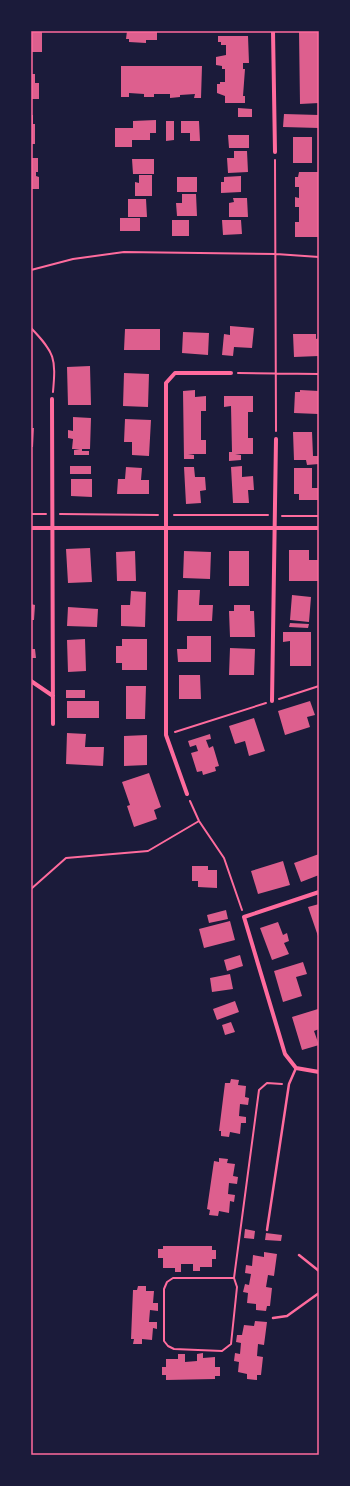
<svg xmlns="http://www.w3.org/2000/svg" width="350" height="1486" font-family="'Fira Sans Condensed',sans-serif">
  <style>
    .building { fill: #dd5f8e }
    .lines { fill: none; stroke-linecap: round; stroke-linejoin: round }
    .path { stroke: #ff6b9d; stroke-width: 2 }
    .service { stroke: #ff6b9d; stroke-width: 2.5 }
    .minor { stroke: #ff6b9d; stroke-width: 4 }
    .neatline { fill: none; stroke: #ff6b9d; stroke-width: 1.5 }
  </style>
  <rect width="100%" height="100%" fill="#1b1b3a"/>
  <path class="building" d="M31,31h11v21h-11z
    M127,31h30v9h-11v3l-17,-1v-3h-3z
    M299,31h20v72l-19,1z
    M218,36h30l1,27h-6v6h2l-2,27h2v7h-20v-7l-8,-3v-9h3v-2h5v-13h-3v-3l-6,-1v-8l10,-2v-10h-5v-3h-3z
    M121,66h81l-1,32h-7l1,-4 -15,1v2l-10,1v-4h-16v3h-10v-3l-15,-1v4h-8z
    M31,74h4v9h4v16h-8z
    M238,108l14,1v8h-14z
    M284,114l35,1v13l-36,-1z
    M31,115h2v9h2v20h-4z
    M156,120v13h-6v7h-18v7h-17v-19h18v-7z
    M166,121h8v19l-8,1z
    M181,121h18l1,20h-10v-8h-9z
    M228,135h21v13h-20z
    M293,137h19v26h-19z
    M234,151h13l1,21 -20,1 -1,-15h7z
    M31,158h7v14h-2v4l3,1v12h-8z
    M132,159h22v15h-21z
    M299,172h20v65h-24v-15h4v-15h-4v-10l4,1v-11h-4v-10h3z
    M139,175h13v21h-17v-14l4,1z
    M241,176v16l-20,1v-11h3v-5z
    M177,177h20v15h-20z
    M182,194h14l1,22h-20l-1,-13h6z
    M233,198h14l1,19h-19v-14l5,-1z
    M128,199h18l1,18h-19z
    M120,218h20v13h-20z
    M172,220h17v16h-17z
    M222,220h19l1,14 -19,1z
    M230,326l24,2 -2,20 -18,-1 -1,9 -11,-1 2,-21 6,1z
    M125,329h35v21h-36z
    M183,332l26,1 -1,22 -26,-2z
    M293,334h23v5l3,-1v18l-25,1z
    M90,366l1,39h-23l-1,-38z
    M124,373l25,1 -1,33 -25,-1z
    M195,390v7l11,-1v15h-5v29h5v14h-18l6,1v4h-10l-1,-68z
    M300,390l19,1 -1,23 -24,-1 1,-21h5z
    M224,396h29v16h-5v26h5v16h-18l6,1v5l-12,1v-9h3l-1,-46 -7,1z
    M73,417l18,1 -1,31h-8v2h7v4h-15v-5l6,-1h-8l1,-10 -5,-1v-8l5,1z
    M125,419l26,1 -2,36 -17,-1v-13h-8z
    M31,428h3l-1,19h-2z
    M293,432h19l1,24h6v8l-12,1 -1,-5h-12z
    M70,466h21v8h-21z
    M242,466v11l11,-1 1,14h-6l1,13h-16l-2,-36z
    M126,467l16,1 -1,12h8v14h-32l1,-15h7z
    M184,467h10l1,10h10l1,13 -6,1 1,12 -15,1z
    M294,468h18v20h7v12h-20v-6h-5z
    M71,479h21v18l-21,-1z
    M90,548l2,34 -24,1 -2,-34z
    M289,550h20v10h10v21h-30z
    M135,551l1,30h-19l-1,-29z
    M184,551l27,1 -1,27 -27,-1z
    M229,551h20v35h-20z
    M178,590h22l-1,15h14l-1,16h-35z
    M131,591l15,1 -1,35 -24,-1v-21h9z
    M292,595l19,2 -2,25 -19,-2z
    M31,604l4,1 -1,15h-3z
    M234,605h16v6h4l1,26h-25l-1,-26h5z
    M68,607l30,2 -1,18 -30,-1z
    M290,623l19,1 -1,4 -19,-1z
    M283,632h28v34h-21v-25l-7,1z
    M187,636h24v26h-33l-1,-13h10z
    M85,639l1,32 -18,1 -1,-32z
    M122,639h25v31h-25v-7h-6v-17h6z
    M230,648l25,1 -1,26h-25z
    M31,649h4l1,9h-5z
    M179,675h21l1,24h-22z
    M126,686h20l-1,33h-19z
    M66,690h19v8h-19z
    M67,701h32v17h-32z
    M310,701l5,14 -8,2 3,10 -25,8 -7,-24z
    M254,718l11,33 -16,5 -4,-15 -10,3 -6,-18z
    M67,733l19,1 -1,13h19l-1,19 -37,-2z
    M210,734l1,5 -5,1 3,8 4,-2 6,20 -4,1 1,4 -13,4 -1,-4 -5,1 -6,-19 7,-2 -2,-6 -6,2 -2,-6z
    M147,735v30l-23,1v-30z
    M149,773l12,34 -7,3 3,9 -23,8 -7,-21 3,-1 -8,-23z
    M319,854v21l-18,7 -7,-19z
    M283,861l7,24 -32,9 -7,-23z
    M192,866h16v4h9v18l-19,-1v-6h-6z
    M319,904v35l-11,-32z
    M226,910l2,9 -19,4 -2,-8z
    M230,921l5,19 -31,8 -5,-19z
    M278,922l5,13 4,-2 2,8 -5,2 5,11 -17,6 -12,-32z
    M240,955l3,11 -16,5 -3,-11z
    M303,962l4,12 -11,3 6,19 -19,6 -9,-31z
    M230,974l3,15 -21,3 -2,-14z
    M235,1001l4,11 -22,8 -4,-11z
    M318,1009l1,20 -5,2 5,14 -17,5 -10,-33z
    M231,1022l4,10 -10,3 -3,-10z
    M231,1079l8,1 -1,5 8,1 -1,11 4,1 -1,7 -8,-1 -1,12 7,1v6h-5l-1,11 -10,-2 -1,5 -8,-1v-5h-2l6,-48h5z
    M219,1158l9,1 -1,4 8,1 -2,12 5,1 -1,7 -8,-1 -1,11 7,1 -1,7 -4,-1 -1,12 -10,-2 -1,5 -9,-1 1,-5 -3,-1 7,-48 5,1z
    M245,1229l10,2 -1,8 -10,-1z
    M266,1233l16,2 -1,6 -16,-1z
    M163,1246h49v4h4v9h-4v8h-12v4h-7v-7h-12v8h-6v-4h-12v-10h-5v-9h5z
    M264,1252l13,2 -3,22 -6,-1 -2,12 6,1 -2,18h-3l-1,5 -10,-1v-6l-9,-1 1,-10 -5,-1 2,-8 4,1 2,-11 -6,-1 1,-8 6,1 1,-11 11,2z
    M138,1286h8v5h8l-1,12h5v8l-8,-1 -1,12h8v7l-4,-1 -1,12 -10,-1v5h-9l1,-5h-3l2,-49h4z
    M255,1321l12,1 -3,23 -6,-1 -1,12 6,1 -2,18h-4v5l-10,-1v-5l-9,-2 1,-10 -5,-1 1,-8 5,1 1,-11 -5,-1 1,-7h5l2,-10 10,1z
    M203,1353v5l12,-1v10h5v9h-5v3l-49,1v-5h-4v-8h4v-8h12v-5h7v8l12,-1v-7z"/>
  <g class="lines">
    <path class="path" d="M275,160l1,271
      M31,270l42,-11 51,-7 152,2 43,3
      M31,328c24,25 25,30 22,64
      M238,373l81,1
      M31,514h15
      M60,514l98,1
      M174,515h94
      M282,516h37
      M279,699l40,-13
      M175,732l91,-29
      M190,801l9,20 25,37 18,52
      M31,889l35,-31 82,-7 51,-30
      M234,1278h-61l-6,4 -3,7v52l4,5 6,3 48,2 9,-7 6,-57 -3,-9 25,-188 8,-7 15,1"/>
    <path class="service" d="M267,1230l22,-146 7,-16
      M299,1255l20,16
      M273,1318l14,-2 32,-23"/>
    <path class="minor" d="M273,31l2,121
      M52,399l1,325
      M31,528h288
      M31,681l22,15
      M272,701l4,-262
      M187,794l-21,-59v-352l9,-10h56
      M319,892l-75,25 41,137 11,14 23,4"/>
  </g>
  <rect width="350" height="1486" fill="none" stroke="#1b1b3a" stroke-width="64"/>
  <rect x="32" y="32" width="286" height="1422" class="neatline"/>
</svg>
